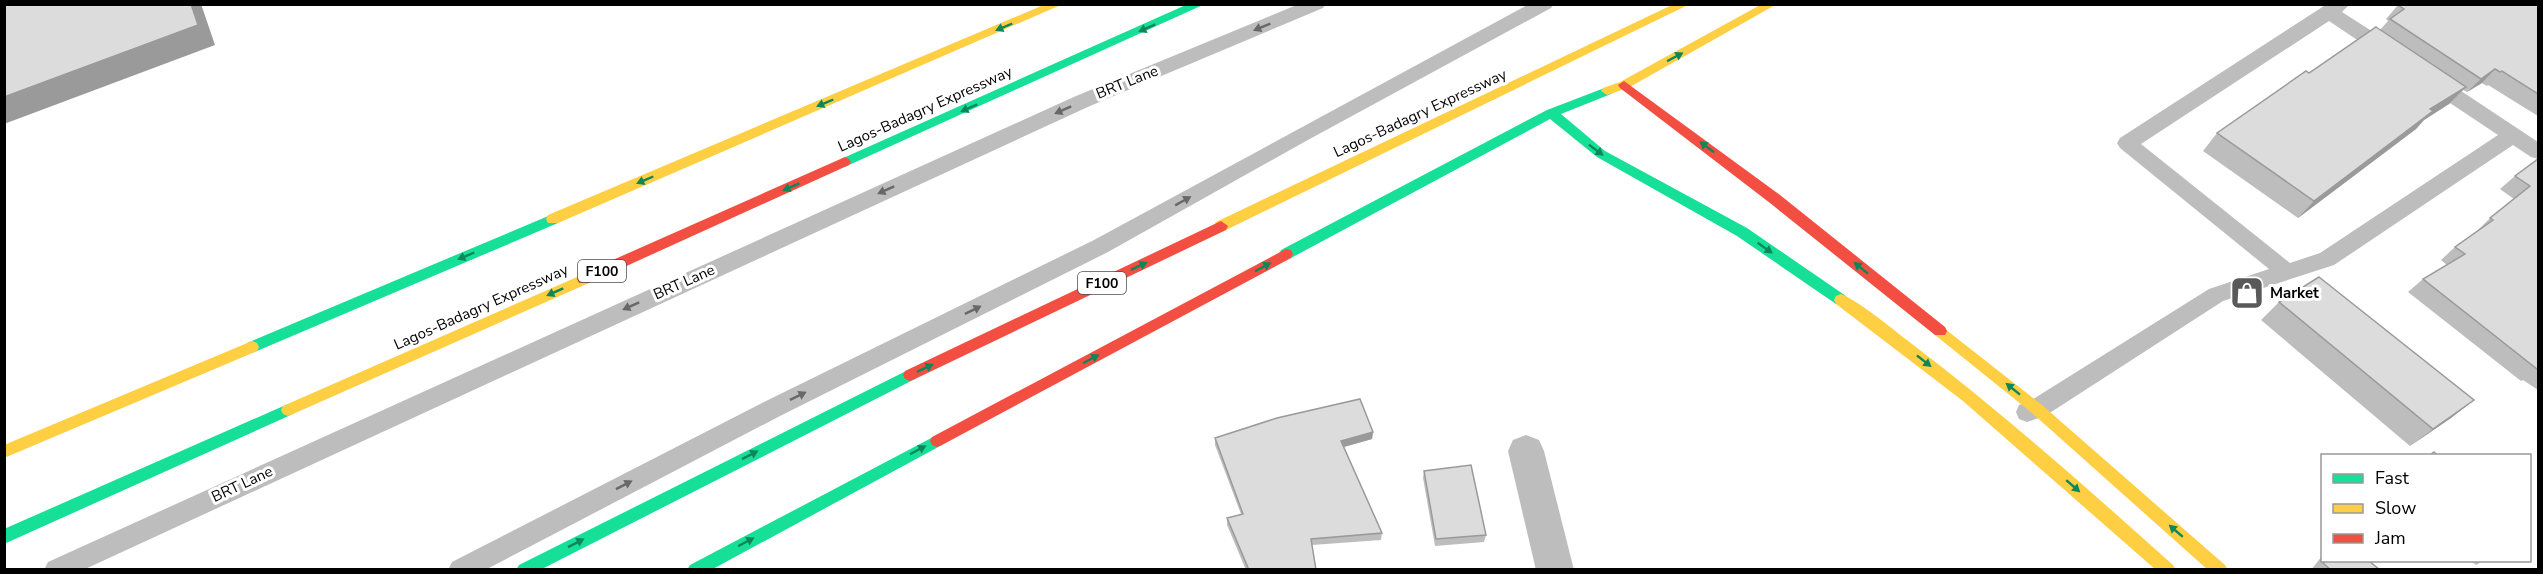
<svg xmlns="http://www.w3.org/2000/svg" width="2543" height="574" font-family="'Nunito Sans',sans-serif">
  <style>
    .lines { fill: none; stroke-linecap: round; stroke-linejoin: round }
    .lane { fill: #bdbdbd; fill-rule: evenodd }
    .street { fill: #bdbdbd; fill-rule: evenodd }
    .fast { fill: #16e098; fill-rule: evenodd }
    .slow { fill: #ffcf43; fill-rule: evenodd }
    .jam { fill: #f24e42; fill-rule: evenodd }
    .wall { fill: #bdbdbd }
    .shaded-wall { fill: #9a9a9a }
    .building { fill: #dcdcdc; stroke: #9a9a9a; stroke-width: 1.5 }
    .oneway { fill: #0d865b }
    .oneway2 { fill: #686868 }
    .labels { text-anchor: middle; stroke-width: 6; stroke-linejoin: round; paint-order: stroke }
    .shield { fill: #fff; stroke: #4c4c4c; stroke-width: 1.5 }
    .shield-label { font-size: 14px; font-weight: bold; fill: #000 }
    .street-label { font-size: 15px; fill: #000; stroke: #fff }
    .poi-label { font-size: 15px; font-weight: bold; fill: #000; stroke: #fff; text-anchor: start }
  </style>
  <rect width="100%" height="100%" fill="#fff"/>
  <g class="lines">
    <path class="lane" d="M1299,4h27l-3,4 -233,98 -1007,464h-39l4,-8 1028,-466z
      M1529,4h25l-3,4 -245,133 -198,111 -328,164 -295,154h-37l4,-8 312,-160 330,-162z
      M2327,4h23l-8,8 53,34 2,5 -2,5 -7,2 -7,-2 -52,-35 -188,123 149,119 30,-10 178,-118 -72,-48 -2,-5 2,-5 7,-2 7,2 98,65v17l-7,-2 -18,-12 -179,120 -111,36 -178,115 -18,6 -8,-3 -3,-7 3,-7 11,-4 179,-112 60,-20 -149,-121 -3,-5 3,-5z"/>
    <path class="street" d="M1526,435l13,5 5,11 30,119h-38l-28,-119 5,-11z"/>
    <path class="fast" d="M1188,4h17l-356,161 -4,2 -6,-5 2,-3z
      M1607,87l6,4 -2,3 -50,20 44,37 142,77 99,68 2,4 -2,4h-10l-99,-68 -140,-79 -47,-38 -259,139h-10l-2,-4 2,-4 266,-140z
      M553,214l5,1 2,4 -2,4 -301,128 -5,2 -5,-2 -2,-4 2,-4z
      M910,369l5,2 2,4 -2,4 -375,191h-24l3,-5z
      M288,404l5,2 2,4 -2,4 -289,130v-15z
      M937,435l5,2 2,4 -2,4 -231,125h-24l3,-5z"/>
    <path class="slow" d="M1046,4h17l-505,219h-10l-2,-4 2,-4z
      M1674,4h16l-464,226h-10l-2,-4 2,-4z
      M1762,4h15l-149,84 -21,7 -6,-4 2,-3 17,-6z
      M584,274l5,1 2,4 -2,4 -296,131 -5,2 -5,-2 -2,-4 2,-4z
      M1841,294c18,7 54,37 71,50 91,69 176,145 261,221l3,5h-20l-193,-169 -127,-97 -2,-4 2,-4z
      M1940,325l102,80 183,160 3,5h-20l-176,-157 -97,-78 -2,-4 2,-4z
      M252,341l5,2 2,4 -2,4 -253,107v-13z"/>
    <path class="jam" d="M1624,81l156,114 165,132 2,4 -2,4h-10l-165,-132 -150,-115 -2,-3z
      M845,157l4,2 2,3 -2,3 -260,118h-10l-2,-4 2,-4z
      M1221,221l7,5 -2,4 -311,149 -5,2 -5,-2 -2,-4 2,-4z
      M1286,249l5,1 2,4 -2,4 -349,187 -5,2 -5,-2 -2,-4 2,-4z"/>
  </g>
  <path class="wall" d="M2538,4v112l-50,-31 -1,1 -5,-3 -15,9 -4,-2 -14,14 -25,16 -8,9 -118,89 -95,-67 14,-18 92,-60 71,-43 8,-9 -2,-2 12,-14z
    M2538,159v231l-15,-10 -2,1 -113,-89 15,-13 24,-14 -6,-5 14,-13 21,-15 14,-14 24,-19 -14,-10 15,-13z
    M2279,302l195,98 -23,18 -41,28 -149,-126z
    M1373,432l-1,7 -28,8 38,86 -1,7 -69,5 4,25h-70l-19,-45v-7l14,-4 -26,-69v-7z
    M1424,471l62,64 -2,7 -49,4 -12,-68z
    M2322,556v5h47l11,9h-69z
    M2471,561h12l-7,4z"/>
  <path class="shaded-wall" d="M191,4h10l14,41 -211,79v-27z
    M2495,69l-13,14 -15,9 14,-13z
    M2466,87l-17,17 -25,16 -8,9 -118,89 16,-17 116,-92z
    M2474,400l-23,18 -41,28 23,-17z
    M1373,432l-1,7 -32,9 1,-7z"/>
  <path class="building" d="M4,4h187l7,21 -194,72z
    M2398,4h140v90l-36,-23 -2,1 -5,-3 -14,10 -91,-60 14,-10 -6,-4z
    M2376,27l90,60 -36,22 3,2 -119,90 -97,-68 89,-62 3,2z
    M2538,159v209l-1,1 -114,-90 42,-25 -10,-7 38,-27 -3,-2 40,-32 -15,-10z
    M2319,277l155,123 -41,29 -154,-127z
    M1360,399l13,33 -32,9 41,92 -71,6 5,31h-67l-22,-52 16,-4 -28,-76 62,-20z
    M2434,452l4,4h-9z
    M1471,465l15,70 -50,4 -12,-68z
    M2325,561h44l11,9h-49l-8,-7z"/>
  <defs><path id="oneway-solid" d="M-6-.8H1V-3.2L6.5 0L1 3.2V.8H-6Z" transform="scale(1.5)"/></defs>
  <g class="oneway">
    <use href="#oneway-solid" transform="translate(1004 27) rotate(157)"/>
    <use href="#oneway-solid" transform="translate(1147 28) rotate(156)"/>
    <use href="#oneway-solid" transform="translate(1675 57) rotate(-28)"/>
    <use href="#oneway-solid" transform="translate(825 103) rotate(157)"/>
    <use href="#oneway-solid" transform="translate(969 108) rotate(156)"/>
    <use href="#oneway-solid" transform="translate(1707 147) rotate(-143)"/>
    <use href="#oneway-solid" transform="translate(1596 150) rotate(37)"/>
    <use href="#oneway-solid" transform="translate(645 180) rotate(157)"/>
    <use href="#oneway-solid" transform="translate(791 187) rotate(156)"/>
    <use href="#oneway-solid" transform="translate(1765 248) rotate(35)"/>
    <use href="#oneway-solid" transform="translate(466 256) rotate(157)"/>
    <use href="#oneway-solid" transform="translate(1139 266) rotate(-25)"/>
    <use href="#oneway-solid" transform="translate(1263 267) rotate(-28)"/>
    <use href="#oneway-solid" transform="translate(1861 268) rotate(-141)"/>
    <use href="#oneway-solid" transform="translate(555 292) rotate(156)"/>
    <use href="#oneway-solid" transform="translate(1091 359) rotate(-28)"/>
    <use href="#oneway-solid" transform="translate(1924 361) rotate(38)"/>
    <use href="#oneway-solid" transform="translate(925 368) rotate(-25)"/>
    <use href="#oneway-solid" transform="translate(2013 389) rotate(-141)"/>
    <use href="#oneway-solid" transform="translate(918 450) rotate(-28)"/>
    <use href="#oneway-solid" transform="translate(750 455) rotate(-27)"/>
    <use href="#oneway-solid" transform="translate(2073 486) rotate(41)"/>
    <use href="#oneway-solid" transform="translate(2176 531) rotate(-139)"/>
    <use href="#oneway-solid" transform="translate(746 542) rotate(-28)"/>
    <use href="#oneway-solid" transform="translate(576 543) rotate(-27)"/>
  </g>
  <g class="oneway2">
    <use href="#oneway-solid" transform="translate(1262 27) rotate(158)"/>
    <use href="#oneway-solid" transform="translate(1063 110) rotate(156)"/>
    <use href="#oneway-solid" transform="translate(886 190) rotate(156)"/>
    <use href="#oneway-solid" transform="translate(1183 201) rotate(-29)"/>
    <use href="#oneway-solid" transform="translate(631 306) rotate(156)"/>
    <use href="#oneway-solid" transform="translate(973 310) rotate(-26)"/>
    <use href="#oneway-solid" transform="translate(798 396) rotate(-26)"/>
    <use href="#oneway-solid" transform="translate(624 485) rotate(-27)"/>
  </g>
  <defs>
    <symbol id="shop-square" viewBox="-11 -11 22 22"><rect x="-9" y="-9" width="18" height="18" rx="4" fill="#595959" stroke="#fff"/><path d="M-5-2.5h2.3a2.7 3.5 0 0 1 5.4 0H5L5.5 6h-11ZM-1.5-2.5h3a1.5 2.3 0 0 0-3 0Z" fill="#fff"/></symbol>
  </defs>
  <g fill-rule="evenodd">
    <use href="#shop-square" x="2228" y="274" width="38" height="38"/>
  </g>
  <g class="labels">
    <g class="shield">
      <rect x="578" y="260" width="48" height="22" rx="4.5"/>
      <rect x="1078" y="272" width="48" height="22" rx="4.5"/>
    </g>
    <g class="shield-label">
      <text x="602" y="276">F100</text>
      <text x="1102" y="288">F100</text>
    </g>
    <g class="street-label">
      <text transform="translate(1127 82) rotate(-22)" y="5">BRT Lane</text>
      <text transform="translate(925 109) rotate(-24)" y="5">Lagos-Badagry Expressway</text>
      <text transform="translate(1420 113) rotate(-25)" y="5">Lagos-Badagry Expressway</text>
      <text transform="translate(684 282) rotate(-24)" y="5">BRT Lane</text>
      <text transform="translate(481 307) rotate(-24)" y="5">Lagos-Badagry Expressway</text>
      <text transform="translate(242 484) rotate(-25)" y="5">BRT Lane</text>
    </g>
    <g class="poi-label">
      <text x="2270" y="298">Market</text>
    </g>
  </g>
  <rect width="2543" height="574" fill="none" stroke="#000000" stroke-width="12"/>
  <rect x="2321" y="454" width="210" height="108" fill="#ffffff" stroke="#999999" stroke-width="1.5"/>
  <rect x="2333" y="474" width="30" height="9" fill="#16e098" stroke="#999999" stroke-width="1.5"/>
  <text x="2375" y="484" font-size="18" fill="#000000">Fast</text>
  <rect x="2333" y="504" width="30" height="9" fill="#ffcf43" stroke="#999999" stroke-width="1.5"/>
  <text x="2375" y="514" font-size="18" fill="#000000">Slow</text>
  <rect x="2333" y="534" width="30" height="9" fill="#f24e42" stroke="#999999" stroke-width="1.5"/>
  <text x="2375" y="544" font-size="18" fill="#000000">Jam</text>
</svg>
